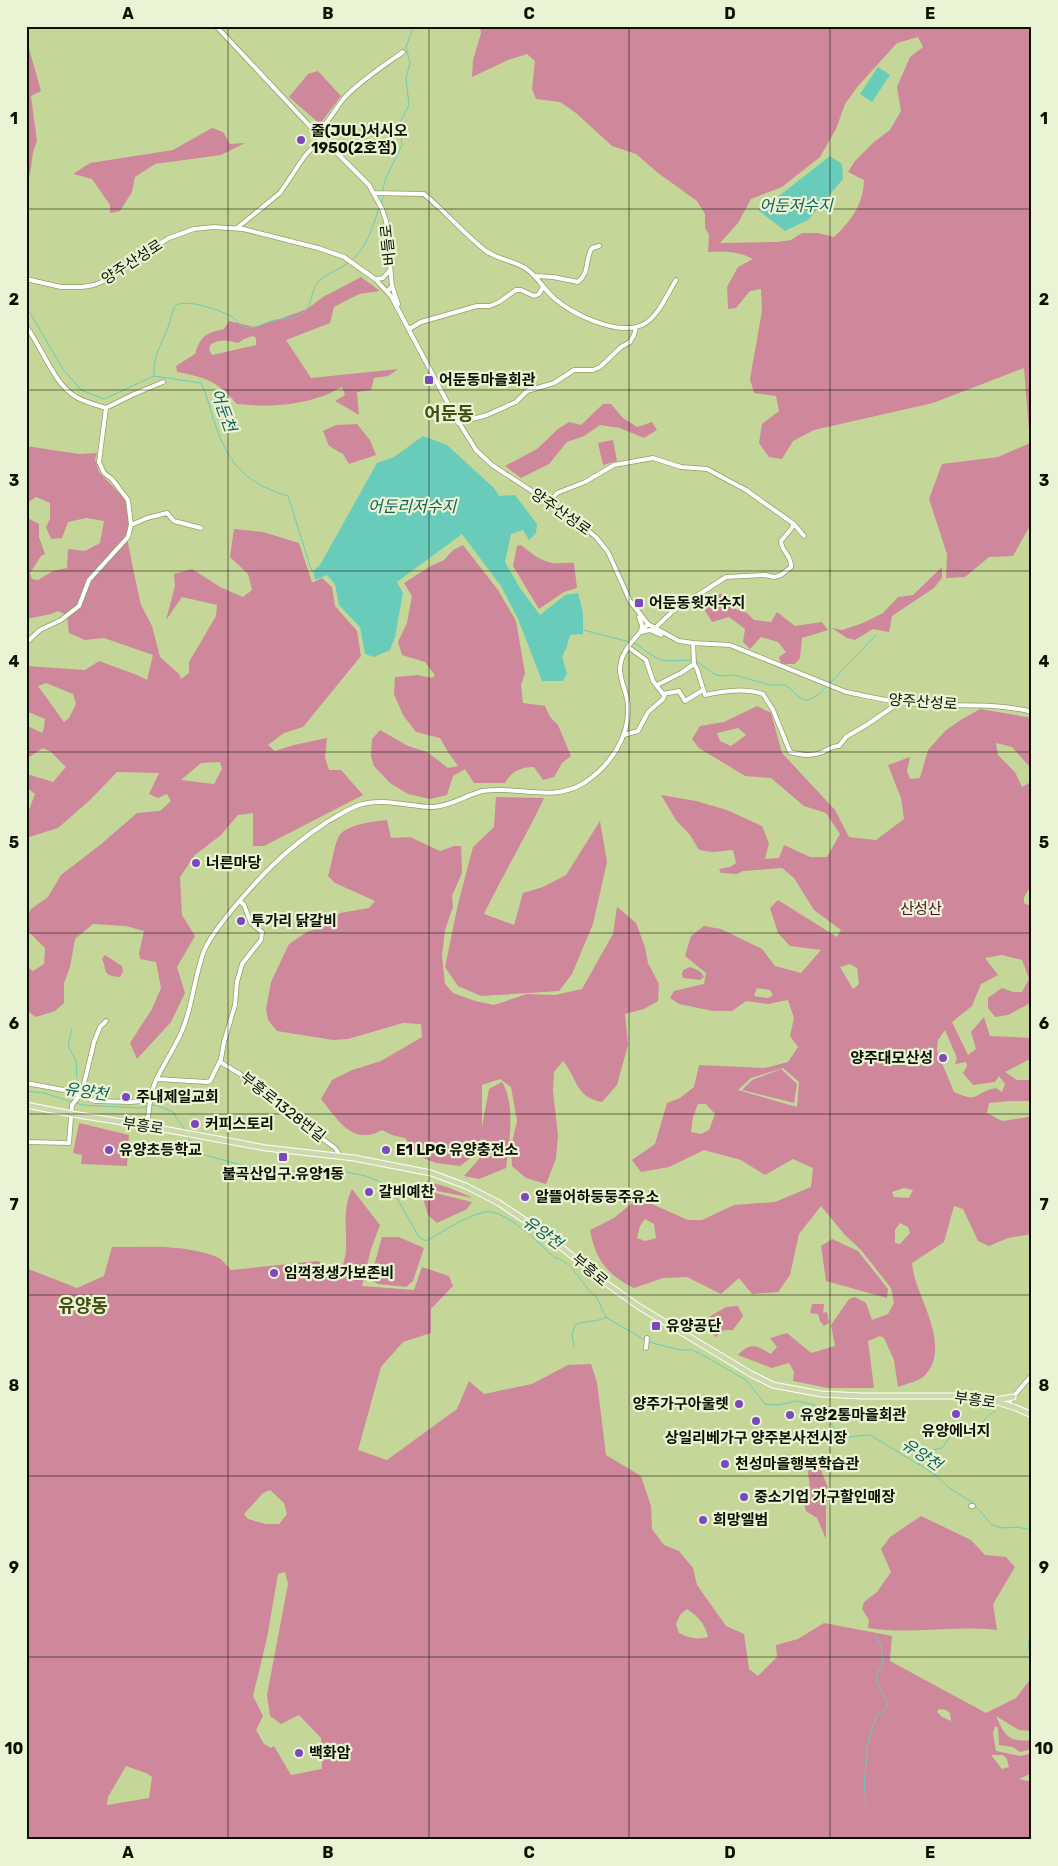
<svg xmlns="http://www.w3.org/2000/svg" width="1058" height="1866" font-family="Rubik,'Noto Sans KR',sans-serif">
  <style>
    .green { fill: #ce879b; fill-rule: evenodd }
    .water { fill: #69ccbb }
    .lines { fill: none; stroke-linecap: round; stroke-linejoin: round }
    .stream { stroke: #69ccbb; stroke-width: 1 }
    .minor-casing { stroke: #90a164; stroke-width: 5.5 }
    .major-casing { stroke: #fff; stroke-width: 7 }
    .minor { stroke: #fff; stroke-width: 4 }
    .major { stroke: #cdd9ad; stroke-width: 5 }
    .grid { fill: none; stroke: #0c1100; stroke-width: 1; stroke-opacity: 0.55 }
    .poi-dot { fill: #7d47be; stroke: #eaf4d4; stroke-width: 2 }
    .labels { text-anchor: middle; stroke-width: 4.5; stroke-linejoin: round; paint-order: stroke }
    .poi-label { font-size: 15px; font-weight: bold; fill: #0c1100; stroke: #eaf4d4; text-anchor: start }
    .street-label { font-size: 15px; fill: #0c1100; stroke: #eaf4d4 }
    .park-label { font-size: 15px; fill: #500b28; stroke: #eaf4d4 }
    .water-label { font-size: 16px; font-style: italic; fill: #0e6257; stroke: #eaf4d4 }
    .quarter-label { font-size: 18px; font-weight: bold; fill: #414e10; stroke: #eaf4d4 }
    .neatline { fill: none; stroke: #0c1100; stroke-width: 2 }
    .grid-label { font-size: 16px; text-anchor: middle; font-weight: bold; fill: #0c1100 }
  </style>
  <rect width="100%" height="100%" fill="#c5d798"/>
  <path class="green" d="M480,26h552v496l-19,34 -24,1 -24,20 -19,1 1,-24 -18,-55 13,-35 56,-7 32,-14 -6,-75 -91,35 -119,27 -21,11 -11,18 -13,-2 -10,-14 3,-19 17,-13 -3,-15 -22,-3 -4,-14 12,-68 -1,-22 -11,2 -14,17 -8,1 -1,-22 11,-20 15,-8c-15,-8 -29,-8 -45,-7l1,-17 -4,-7v-14l-8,-13 -39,-28 -22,-19 -24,-8 -36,-33 -16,-11 -24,-3 -4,-10 3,-28 -8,-7 -19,6 -36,17 1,-17 8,-27zM918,37l5,10 -13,10 -13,30 4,24 -11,19 -16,12 -19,19 -7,11 16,8c-1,25 -12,40 -30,57l-16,-4h-16l-11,7 -14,2 -57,1 18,-20 13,-24 31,-12 38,-30 16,-28 9,-25 13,-18 39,-43z
    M26,38l15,53 -10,5 6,45 -4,11 -3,23 -4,3z
    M318,71l23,25 -21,28 -31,-27 19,-23z
    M212,128l11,4 7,12 15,-1 -24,12 -66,9 -20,13 -3,15 -12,19 -10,2v-8l-18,-26 -19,-5 17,-11 83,-13z
    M361,277l19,14 -21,3 -25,13 -4,16 -44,17 25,38 87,-9 -10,7 -14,2 -3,12 -14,2 2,23 -24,-14 10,-6 -3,-8c-7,3 -14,8 -22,10 -26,9 -55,10 -83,7 -21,-24 -30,-26 -60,-32l-1,-6 19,-12c6,-18 10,-21 29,-25l5,-8 25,6 26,-8 27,-10 16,-12zM253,336l3,2v7l-44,10 -3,-6 2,-5c9,-5 17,-4 27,-1l6,-4z
    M603,404h8l12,14 14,9 15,-5 5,8 -13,8 -24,-10 -20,-3 -16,11 -17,6 -18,22 -28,14 -16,-12 32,-17 21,-20 11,-7 12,3z
    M357,424l13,16 6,15 -27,9 -6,-10 -14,-8 -6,-15 13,-6z
    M613,440l4,21 -14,4 -5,-22z
    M26,446l53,8 18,-1 -2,6 4,13 26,27 5,25 -3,14 8,40 6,27 11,21 8,31 19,17 2,5 8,-6v-11l27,-46 1,-11 -35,-8 -16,23 9,-34 -1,-12 18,-5 28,18 23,10 9,-7 -4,-16 -18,-17 4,-28 29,3 36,11 13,39h2l8,-4 10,9 3,19 22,25 4,25 -58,71 -19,6 -16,12 7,6 19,-6 33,-7 -2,20 4,12h12l22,25 -99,51h-11v-33l-15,2 -17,20 -26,20 -15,22 2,38 13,21 -18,31 8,26 -14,29 -34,37 -7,-16 22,-34 9,-21 -5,-26 -16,-3 -1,-6 5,-22 -18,-5 -33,-2 -18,15 -5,28 -6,16v20l-9,8 -19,6 -10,-7v-44l7,5 11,-7 1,-16 -16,-16 -3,-6v-7l5,-10 17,-12 13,-22 39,-30 37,-32 23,-2 11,-10 -4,-7 -9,4 -9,-4 10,-21 -42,-1 -27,28 -32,28 -32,10v-20l9,-24 -9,-7v-16l1,3 26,8 13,-15 -15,-15 -8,-4 -17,11v-34l16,8 2,-5 1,-9 -19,-8v-45l59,4 14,-9 38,14 10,5 6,-25 -49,-17 -19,2 -16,-7 -2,-18 -9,-4 -7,3 -25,5v-102l13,7v13l6,17 -4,2 -11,17 2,6 6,1 15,-9 14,-3 1,-19 17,2 15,-8 4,-22 -18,-3 -18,4 -6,16 -11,1 -5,-12 4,-8v-16l-14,-6 -10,7zM46,683l27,11 3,10 -7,14 -5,4 -26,-36zM220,762l2,7 -8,15 -33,-4 20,-17z
    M463,545l35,45 18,31 9,52 -4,12 2,18 22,3 5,11 8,8 13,31 -9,7 -8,14 -11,3 -9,-13c-13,0 -22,4 -29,16h-31l-9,-14 -12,7 -6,19 -17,4 -22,-5 -18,-11 -16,-17 -3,-10 1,-17 8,-9 28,16 19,6 21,16 10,-2 -10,-14 -8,-14 -24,-6 -13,-17 -9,-21 1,-17 23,-2 14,3 3,-3 -10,-13 -23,-7 -4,-13 9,-19 5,-27 -8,-13 27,-17 13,-6 9,-10z
    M521,545c10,8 19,16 32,18 7,1 14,-1 21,0l3,25 -13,4 -25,17 -26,-43 4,-20z
    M942,567v11l-8,10 -42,28 -3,16 -16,-3 -18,11 -8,-2 -15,-10 10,2 21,-7 20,-10 15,-16 15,-2z
    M714,594h10l9,14 14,5 7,7 17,2 6,-10 18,14 27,-4 6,8 -26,8 -2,20 -5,6h-14l-2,-7 7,-5 -8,-10 -17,-5 -11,12 -7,-7 2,-13 -16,-12 -17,5 -8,-13z
    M757,706l14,7 11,40 53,57 14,27 27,3 28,-21 -3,-21 -13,-33 22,-8 -3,14 3,8 10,-1 8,-28 17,-19 14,-10 21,-12 52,9v166l-8,13v6l8,4v95l-24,13 -13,2 -7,-9v-10l14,-10 11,4h9l7,-13 -7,-19 -20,-5 -17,3 13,17 -17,9 -9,22 -20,16 16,33 8,-6 -5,-17 13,-15 6,19 42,2v20l-27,14 12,8h15v18l-3,3h-20l-20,2 -2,10 15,8 27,-4 3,-3v120l-24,4 -19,8 -11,-5 -15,-32 -9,-3 -10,36 -32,21c1,7 2,13 4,19 9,27 34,71 7,95 -6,5 -18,7 -25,10l-4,-27 -10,-22 -4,-2 -12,5 6,47h-46l-35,-7 1,-9 -5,-9 -17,5 -34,-13c13,-14 19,-9 33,-1l6,-7 -7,-9 17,-5 24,20 24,-7 -4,-21 18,-26 6,-2 11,6 6,17 16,-6 6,-11 -3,-15 -30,-38 -16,-15 -24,-29 -22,28 -9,41 -12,17 -26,2 -13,-16 -18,16 -34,-17 -24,1 -29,10c-27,-13 -39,-29 -44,-58l24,-12 24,-20 50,22h14l32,-15 41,-3 36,-15 2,-19 -20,-9 -28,16 -24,-15 -37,-10 -35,17 -28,5 -9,-12 23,-16 12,-41 13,-5 14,-11 5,-22 66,3 23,-6 10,-15 -8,-11 4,-18 -6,-18 -20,4 -22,-3 -14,10h-19l-34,-7 -9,-6 4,-7 30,-7 2,-11 -21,-17 6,-20 13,-10 17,3 41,20 13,17 26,7 20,-23 -31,-4 -12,-13 -8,-25 8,-8 59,37 4,-7 -27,-20 -20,-32 -12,-10 -39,3 -6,3 -16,-1 -2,-4 11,-2 6,-4 -3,-13 -21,2 -13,-2 -9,-15 -14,-15 -15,-25 35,6 31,9 35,16 7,17 -4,16 14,-1 5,-13 26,12h17l13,-23 -14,-21 -22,-7 -33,-28 -26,-2 -46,-28 -7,-9 8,-13 24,-4zM738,728l8,7 -15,11 -11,-5 -3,-8zM996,743l16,4 17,19v17l-7,4 -7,-15 -17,-17zM850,964l7,4 2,16 -6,5 -13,-22zM757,988l13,2 3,5 -5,3 -14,-2zM945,1030l12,28 -2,6 11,-2 1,4 -4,7 10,12 22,-3 4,-6 6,8 -3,8 -6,-4c-22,4 -16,16 -42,4l-17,-41 1,-11zM783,1068l16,14 -2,25 -59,-17 13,-12zM698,1104h8l9,10 -6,16 -8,4 -10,-2 2,-15zM904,1188l9,2 -4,8 -15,-1 -2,-5zM645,1219l9,5 2,14 -11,3 -8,-3 3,-12zM900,1223l8,4 2,6 -10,11 -5,-1v-13z
    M496,797l48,1c-18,39 -41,76 -60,116l30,11 9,-32 20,-6 23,-12 34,-54 7,41 -14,62 -21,50 -13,17 -78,5 -23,-10 -13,-19 13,-63 15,-57 21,-20z
    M387,820l4,18 19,-1 30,14 14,-5h7l1,27 -10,23 1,11 -8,23 -3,26 3,28 8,9 22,8 19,4 33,-11 28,1 27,-6 31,-55 4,-27 19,16 9,24 3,16 11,21 -1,17 -14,8 -19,5 3,31 -11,40 -15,17c-27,-5 -24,-23 -39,-41l-9,11 -1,19 5,45 -2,23 -10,25 -20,-6 -14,-12 -1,-19 6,-26 -6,-34 -11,-8 -18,6v42l7,-38 13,-7c14,22 7,61 4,86l-27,11 -15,-3 15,-17 2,-22 -5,17 -16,12 -24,-3 -18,-7 -13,-18 -13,-3 -10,-5c-29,17 -45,-11 -61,-31l11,-19 20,-10 29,-9 41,-24 -1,-13 -18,-1 -55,16 -15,1 -56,-9 -9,-11 -2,-11 5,-27 18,-38 18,-12 18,-7 15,-12 29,-5 6,-7 -40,-18 -7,-7c4,-12 5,-26 10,-38 5,-13 36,-17 49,-18z
    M105,955l17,11 1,6 -3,5c-17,-1 -13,-5 -18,-19z
    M690,967c5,2 12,4 14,10l-4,3 -17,-2 -1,-4 1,-4z
    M781,1069l16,15 -3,19 -52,-13 10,-10z
    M79,1123l50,12 -2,31 -46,-2 1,-9 -9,-2z
    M427,1181l23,7 23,10 -41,-8 -9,-6z
    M421,1187l6,4 45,11 -5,7 -30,14 -9,-8 -8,-27z
    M352,1189l28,36 -9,24 -9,37 52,4 8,-23 27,9 4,10 -22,23v24l-28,9 -22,25 -23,83 29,10 70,-51 12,-28 15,13 48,-10 36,-19 23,-1 6,18 9,73 35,21 10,30 1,23 12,16 15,6 14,17 4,17 29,41 18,8 5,35 9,7 19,-19 -1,-12 22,-6 26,-16 68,13 -2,25 96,52 30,-15 16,-21v54l-13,-1 -23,-14c8,19 13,27 36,24v9l-12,3 -7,-5 -14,-2 -1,-17 -3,-2 -2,7 3,18 25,5 11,-3v20l-13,6 13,3v58h-1006v-572l51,20 27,-12 8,-29c34,0 73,-3 105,10 5,2 10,9 14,13l87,-9 21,14c3,-7 6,-16 7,-23 1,-21 -4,-43 6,-63zM270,1490l14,13 3,11 -8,10h-13l-18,-5 -4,-5 19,-21zM285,1572l3,12 -21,111 3,21 11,8 18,-9 22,23 1,31 -31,6 -17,-29 -3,2 -7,-4 -8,-14 7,-14 -10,-20 14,-58 11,-64zM687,1609c11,7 18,15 21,28 -11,3 -19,1 -29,-4l-3,-9 4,-9zM939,1709l7,1 4,3 1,8 -9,-4 -5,-5zM991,1755h12l4,4 2,8 -7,2zM126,1766l20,7 6,4 -3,21 -42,7 1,-8z
    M382,1237h17l25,11 -11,33 -7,6 -28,-3 -8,-4z
    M832,1239l26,12 30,38 -1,9 -61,-17 -5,-35z
    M812,1304h12l-1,9 4,-1 2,11 -5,3 -4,-5 -2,-7 -8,-1z
    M738,1306l5,10 -10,14h-9l-8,7 -7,-7 -2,-12 19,-11z
    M811,1462l7,1 13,32 -5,8v36l-9,-21 -11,-7 -3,-11 8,-3 -3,-25z
    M921,1516l50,24 14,15 21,2 9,10 -22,37 4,26c-43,-5 -86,5 -129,-2l1,-8 -7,-11 2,-7 13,-10 14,-20 -10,-23 9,-12z"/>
  <path class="water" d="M878,67l12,8 -18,27 -12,-8z
    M830,156l12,8 1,15 -35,41 -23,11 -27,-21 26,-18z
    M423,436l24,9 47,43 5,8 16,-1 22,29 -1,9 -7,7 -6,-10 -12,4 -6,28 15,26 20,27 25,-20 13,-2 5,20v21l-13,1 -4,14 -4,8 5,16 -4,8h-21l-24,-62 -17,-33 -39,-52 -65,48 6,11 -8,44 -5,13 -16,7 -9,-3 -5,-27 -21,-22 -4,-21 -8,-9 -12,5 -1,-10 6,-5 57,-102 17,-6z"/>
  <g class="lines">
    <path class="stream" d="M381,205l2,-7v-10l3,-10 16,-33 -3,-20 10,-20 -3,-27 4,-15 -4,-16 8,-21
      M26,306l37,63 18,21 23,9 50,-23 47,7c5,9 7,19 10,29 15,47 28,69 77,84l22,70 5,10
      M154,376c-1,-22 7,-29 14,-49 3,-8 3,-15 8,-22 13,-6 43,5 55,11 6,4 10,12 19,12 8,0 14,-5 21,-7 11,-3 24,-1 33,-9 9,-8 6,-22 15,-31 7,-7 17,-10 26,-16 20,-12 27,-35 34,-57
      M583,630l47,12
      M634,643c8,4 13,10 21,14 9,6 26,3 37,3
      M696,661l18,13 7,2 14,-1 35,10h15c6,3 10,9 15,13 9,7 21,-6 27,-12
      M830,683l46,-48
      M72,1029l-4,17 8,15 1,17
      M26,1091l18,2 38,12 57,3 17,-3 17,7 12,18
      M188,1136l6,13 7,5 37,10 38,7 70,1 20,4 12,5 11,7 9,12 21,37 7,4c18,-10 39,-25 59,-29 19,-4 55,32 69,45 16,4 24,20 34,32 2,3 6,5 8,8 5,7 6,15 11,21l38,22
      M649,1342l31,8h12l9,4 45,26 19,24 12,1 20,-4 18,4 9,9 14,19 7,4 25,-2 63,38 19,17 20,12 20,23 10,3 15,-1 15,3
      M574,1346l-2,-11 3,-10c9,-5 22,-2 31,-8
      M919,1465c9,-13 5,-14 23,-17l10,-14 21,-1 7,-3c3,-9 7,-14 15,-19
      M1032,1634c-4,6 -5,16 0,23
      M866,1804l-2,-23 3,-23v-11l9,-31 8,-6 4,-5 -11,-22 -1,-7 7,-12 -2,-19 -5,-9"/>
    <defs>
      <path id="minor" d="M216,26l91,97 62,62 13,24 4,12 6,65 -4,5
        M317,133c12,-10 18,-25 29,-37 17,-17 37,-30 57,-44
        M373,193l51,1c22,18 40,40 62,57 13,9 30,10 42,19 10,8 16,19 26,28 18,16 63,38 88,27 16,-7 25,-31 34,-45
        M237,228l43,-35 24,-36 17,-19
        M535,276l18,1 25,5c13,-11 6,-22 14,-34l7,-2
        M26,279l35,8h21l12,-2 15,-6 37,-27 23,-14 25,-9 19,-2 30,2 75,19 26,9 31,22 16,17 62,117 23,37 16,15 78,51 26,21 12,15 22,49 18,23 31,17 14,2 37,2 116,47c21,4 41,9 62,11 41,5 83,-2 124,9
        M377,279l6,-1 7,-8
        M392,286l6,18
        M26,326c16,21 27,57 50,71 9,5 20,8 30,11l26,-13 31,-13
        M409,329l12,-7 56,-16h13l9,-4 17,-12h5l13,6 5,-2 4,-7
        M458,423l29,-8 29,-13 11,-11 27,-8 20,-13h19l7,-3 21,-20 9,-5 4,-7 2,-8
        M549,502l8,-9 28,-11 29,-17 39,-7 28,9 26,2 39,21 48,34 -3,5 -10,12c0,10 11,15 10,26l-10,8 -7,2 -9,-2 -39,2 -53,34 -19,18
        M794,524l10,12
        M131,525l16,-7 20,-5 7,8 27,7
        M639,617l3,8 -1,7 9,-2 11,5
        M26,643l14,-13 21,-10 18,-14 10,-26 39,-43 3,-12 -3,-25 -16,-21 -8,-6 -5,-11 7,-54
        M693,643l1,21 3,5 8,26c19,-4 39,-7 58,-1l10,16 17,42c12,3 21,5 33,0 6,-3 9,-6 16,-6l7,-9 22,-13 32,-22
        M628,647l18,13 7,21 10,13 16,-3 6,10 18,-11
        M657,685l24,-12 13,-9
        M624,735l14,-4 10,-19 15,-13 2,-5
        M220,1062l20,12 35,27 5,6 55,41 6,9
        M157,1079l50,3 3,-1 11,-22 3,-17 11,-37 2,-23 5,-18 19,-24 1,-8 -11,-9 -7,-18 -4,-4
        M26,1083l38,7 31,11 36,1 20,-2
        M147,1126c2,-16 3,-34 10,-48 8,-16 18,-31 25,-47 11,-26 12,-54 22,-80 6,-15 17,-27 27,-40 30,-36 56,-63 96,-89 10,-6 21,-13 32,-17 24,-8 50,2 74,2 18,-1 33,-12 50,-16 34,-6 70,12 101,-8 26,-17 46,-46 44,-78 -1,-12 -8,-24 -8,-36 0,-18 17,-33 28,-45
        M26,1142l43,1 3,-38 10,-13 12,-50 6,-15 6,-6
        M646,1348l1,-10
        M1008,1405l4,-7 20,-23
        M971,1506h2"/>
      <path id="major" d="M26,1105l46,9 75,12 119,22 88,10 77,15 35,13 33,17 46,31 58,47 35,25 113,68 22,11 48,9 41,2h98l31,4 25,8 16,7
        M996,1400l17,-3"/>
    </defs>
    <use href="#minor" class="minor-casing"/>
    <use href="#major" class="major-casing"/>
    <use href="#minor" class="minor"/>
    <use href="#major" class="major"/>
  </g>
  <path class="grid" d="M228,26v1814M429,26v1814M629,26v1814M830,26v1814M26,209h1006M26,390h1006M26,571h1006M26,752h1006M26,933h1006M26,1114h1006M26,1295h1006M26,1476h1006M26,1657h1006"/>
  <g class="poi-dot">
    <circle cx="301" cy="140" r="5"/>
    <rect x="424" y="375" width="10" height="10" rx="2.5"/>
    <rect x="634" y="598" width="10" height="10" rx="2.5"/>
    <circle cx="196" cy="863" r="5"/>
    <circle cx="241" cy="921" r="5"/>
    <circle cx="943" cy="1058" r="5"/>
    <circle cx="126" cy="1097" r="5"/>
    <circle cx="195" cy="1124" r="5"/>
    <circle cx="109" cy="1150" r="5"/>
    <circle cx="386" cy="1150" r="5"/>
    <rect x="278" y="1152" width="10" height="10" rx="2.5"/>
    <circle cx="369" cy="1192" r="5"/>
    <circle cx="525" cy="1197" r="5"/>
    <circle cx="274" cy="1273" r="5"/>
    <rect x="651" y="1321" width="10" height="10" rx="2.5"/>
    <circle cx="739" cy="1404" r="5"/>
    <circle cx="956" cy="1414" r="5"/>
    <circle cx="790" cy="1415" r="5"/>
    <circle cx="756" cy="1421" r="5"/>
    <circle cx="725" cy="1464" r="5"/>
    <circle cx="744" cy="1497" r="5"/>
    <circle cx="703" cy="1520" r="5"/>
    <circle cx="299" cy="1753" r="5"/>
  </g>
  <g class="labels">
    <g class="poi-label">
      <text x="311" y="136">줄(JUL)서시오<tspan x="311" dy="17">1950(2호점)</tspan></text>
      <text x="439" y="385">어둔동마을회관</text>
      <text x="649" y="608">어둔동윗저수지</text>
      <text x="206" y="868">너른마당</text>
      <text x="251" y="926">투가리 닭갈비</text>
      <text x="933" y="1063" text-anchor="end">양주대모산성</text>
      <text x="136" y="1102">주내제일교회</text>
      <text x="205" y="1129">커피스토리</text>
      <text x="119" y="1155">유양초등학교</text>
      <text x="396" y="1155">E1 LPG 유양충전소</text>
      <text x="283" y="1179" text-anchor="middle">불곡산입구.유양1동</text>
      <text x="379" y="1197">갈비예찬</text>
      <text x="535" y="1202">알뜰어하둥둥주유소</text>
      <text x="284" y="1278">임꺽정생가보존비</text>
      <text x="666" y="1331">유양공단</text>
      <text x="729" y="1409" text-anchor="end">양주가구아울렛</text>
      <text x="800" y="1420">유양2통마을회관</text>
      <text x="956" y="1436" text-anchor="middle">유양에너지</text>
      <text x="756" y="1443" text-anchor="middle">상일리베가구 양주본사전시장</text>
      <text x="735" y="1469">천성마을행복학습관</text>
      <text x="754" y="1502">중소기업 가구할인매장</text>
      <text x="713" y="1525">희망엘범</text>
      <text x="309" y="1758">백화암</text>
    </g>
    <g class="street-label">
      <text transform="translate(388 245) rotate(-96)" y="5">버들로</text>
      <text transform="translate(132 262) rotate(-33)" y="5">양주산성로</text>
      <text transform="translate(561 512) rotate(35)" y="5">양주산성로</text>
      <text transform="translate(923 702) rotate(4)" y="5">양주산성로</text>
      <text transform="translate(283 1107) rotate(38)" y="5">부흥로1328번길</text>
      <text transform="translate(143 1126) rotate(9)" y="5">부흥로</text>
      <text transform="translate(590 1270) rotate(40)" y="5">부흥로</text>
      <text transform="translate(975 1400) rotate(8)" y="5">부흥로</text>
    </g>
    <g class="park-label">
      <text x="921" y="914">산성산</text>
    </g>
    <g class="water-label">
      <text x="796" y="211">어둔저수지</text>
      <text transform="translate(224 410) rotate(70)" y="6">어둔천</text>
      <text x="412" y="512">어둔리저수지</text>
      <text transform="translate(86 1091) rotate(8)" y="6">유양천</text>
      <text transform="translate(543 1232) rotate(36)" y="6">유양천</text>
      <text transform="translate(922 1454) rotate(34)" y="6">유양천</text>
    </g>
    <g class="quarter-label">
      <text x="449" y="420">어둔동</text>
      <text x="83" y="1312">유양동</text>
    </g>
  </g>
  <rect width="1058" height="1866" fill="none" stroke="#eaf4d4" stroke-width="55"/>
  <rect x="28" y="28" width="1002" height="1810" class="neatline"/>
  <g class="grid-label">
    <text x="128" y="19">A</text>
    <text x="328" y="19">B</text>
    <text x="529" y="19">C</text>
    <text x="730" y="19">D</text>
    <text x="930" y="19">E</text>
    <text x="14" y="124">1</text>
    <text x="1044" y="124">1</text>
    <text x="14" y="305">2</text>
    <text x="1044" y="305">2</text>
    <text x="14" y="486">3</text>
    <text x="1044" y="486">3</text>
    <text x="14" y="667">4</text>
    <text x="1044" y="667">4</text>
    <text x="14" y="848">5</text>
    <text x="1044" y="848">5</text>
    <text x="14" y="1029">6</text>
    <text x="1044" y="1029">6</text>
    <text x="14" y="1210">7</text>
    <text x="1044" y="1210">7</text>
    <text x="14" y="1391">8</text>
    <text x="1044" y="1391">8</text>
    <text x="14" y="1573">9</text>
    <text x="1044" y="1573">9</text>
    <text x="14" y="1754">10</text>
    <text x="1044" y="1754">10</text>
    <text x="128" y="1858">A</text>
    <text x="328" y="1858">B</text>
    <text x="529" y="1858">C</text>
    <text x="730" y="1858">D</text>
    <text x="930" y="1858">E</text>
  </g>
</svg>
